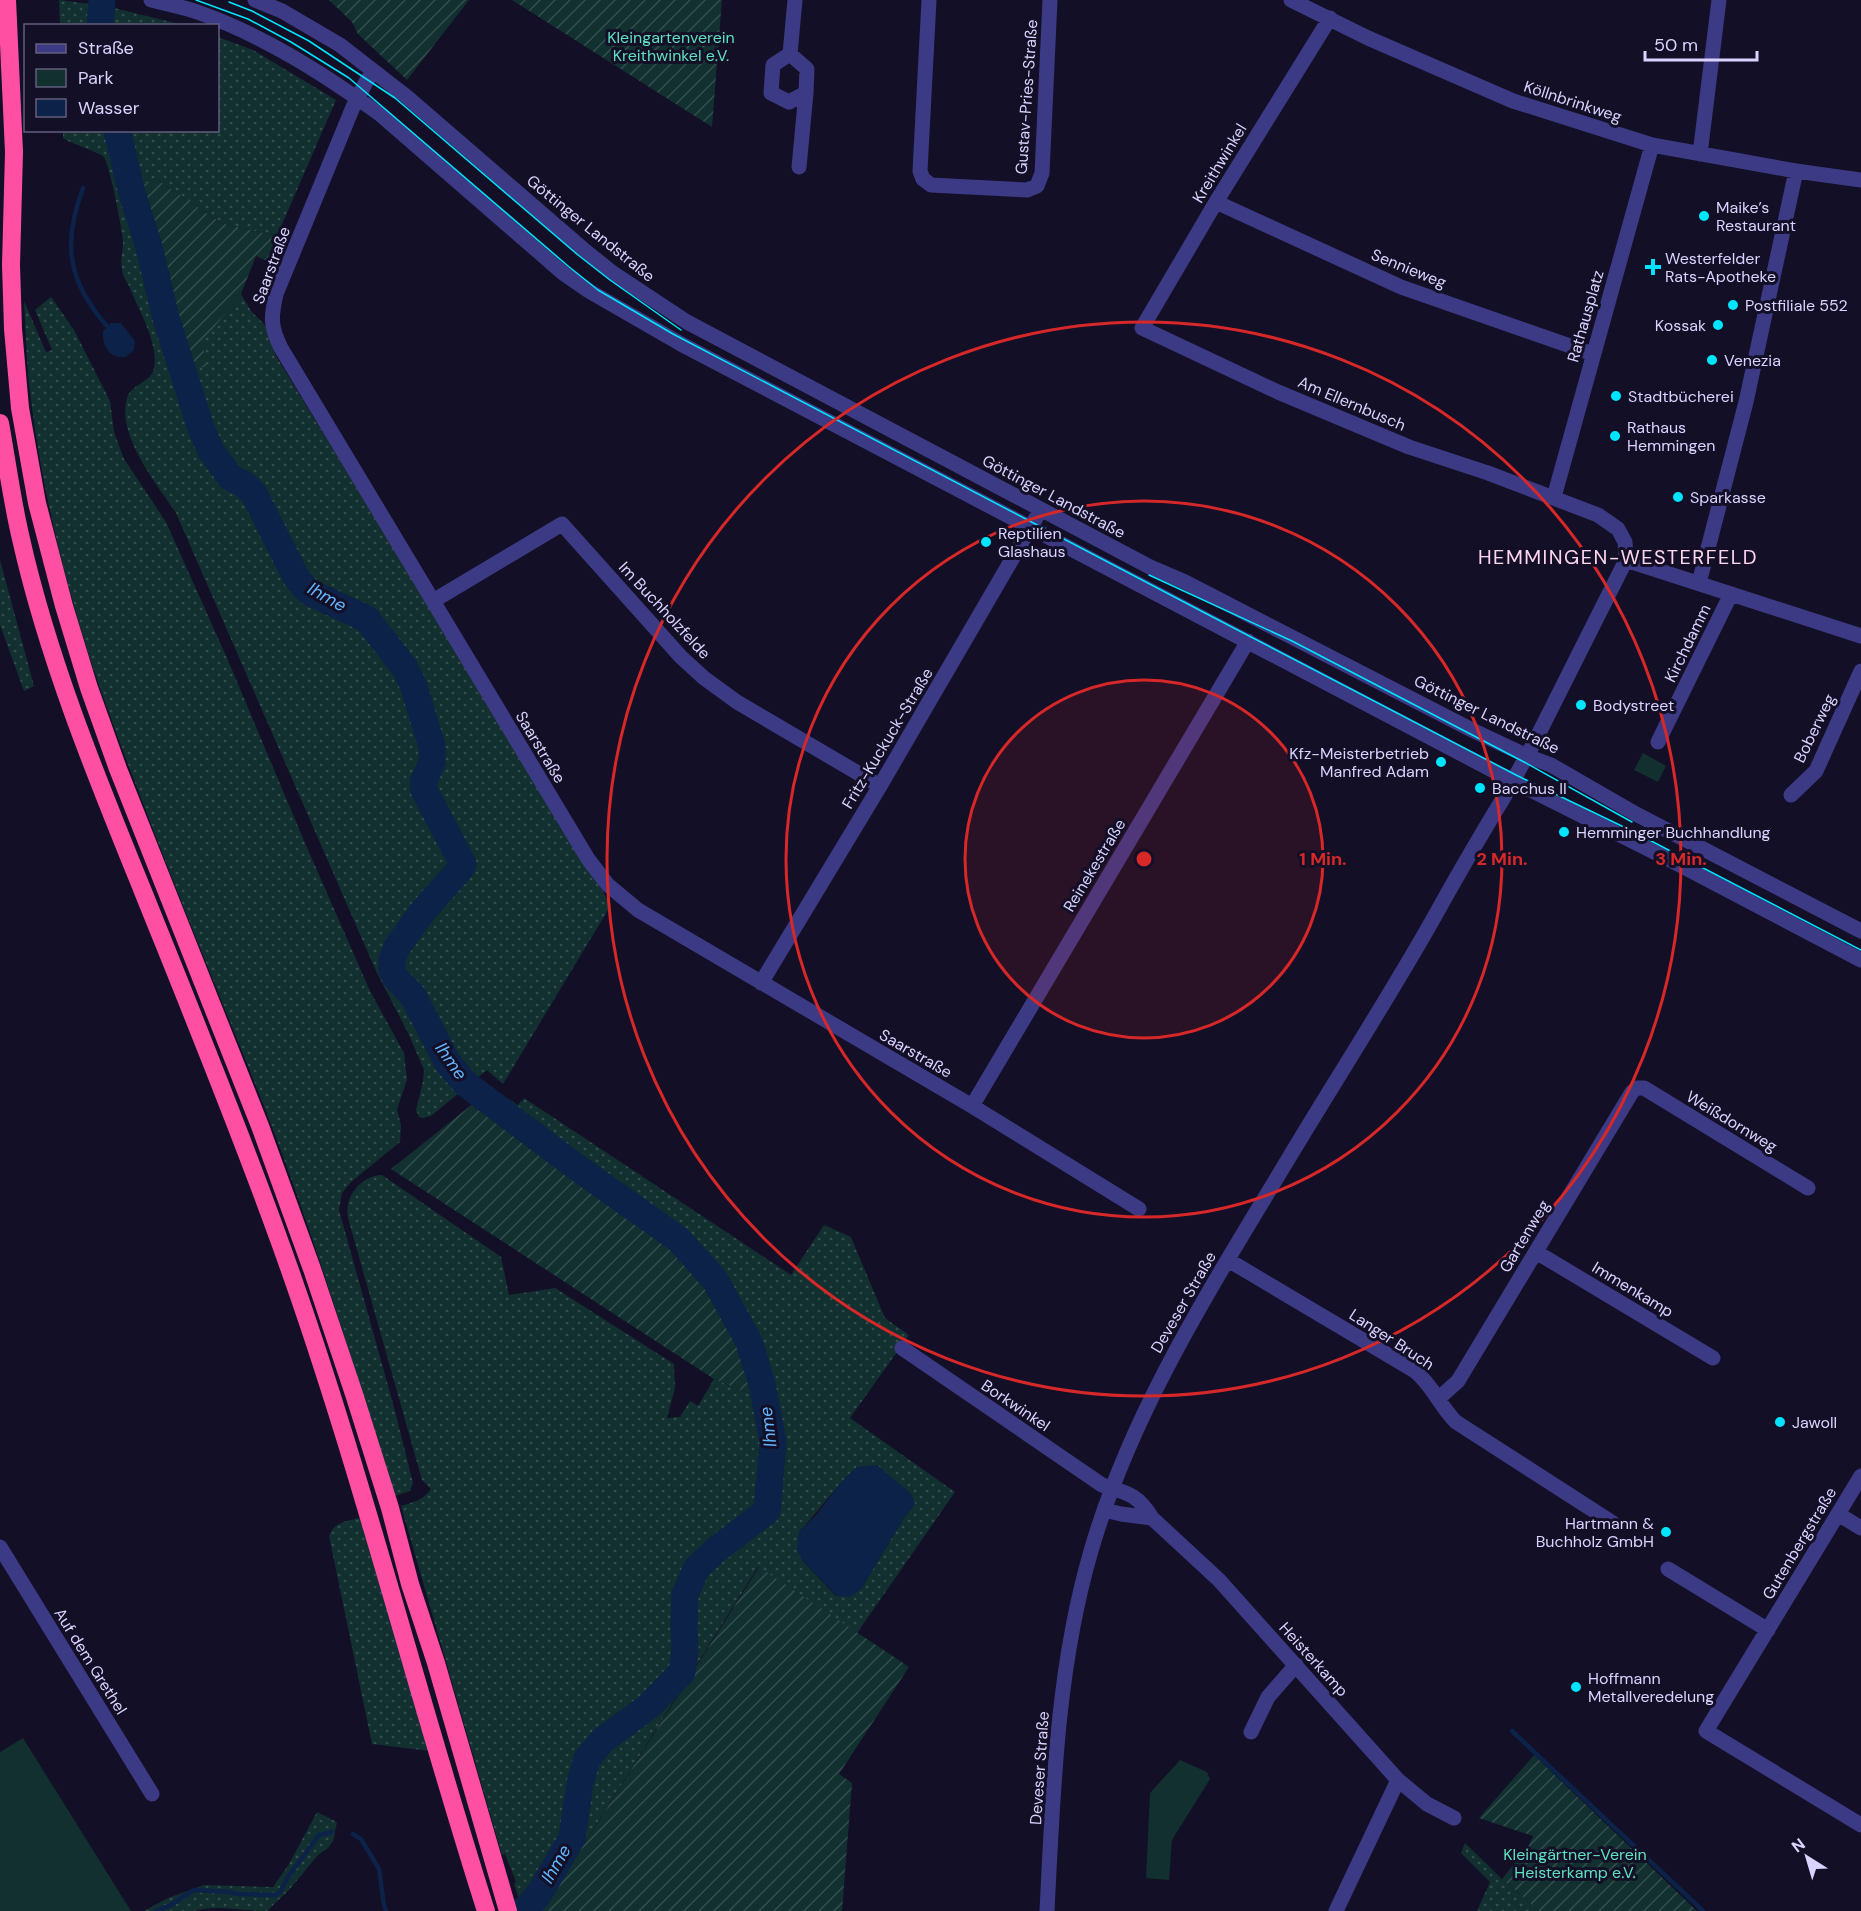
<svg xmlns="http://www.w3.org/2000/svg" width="1861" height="1911" font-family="'DM Sans',sans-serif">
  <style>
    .grass { fill: url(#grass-dots); fill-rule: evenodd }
    .park { fill: #12302f }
    .garden { fill: url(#garden-furrows) }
    .water { fill: #0c2248 }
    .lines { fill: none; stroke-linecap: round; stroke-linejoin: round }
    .stream { stroke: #0c2248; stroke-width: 4.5 }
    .river { stroke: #0c2248; stroke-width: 27 }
    .minor { stroke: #3d3a85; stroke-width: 15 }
    .highway { stroke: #ff4fa3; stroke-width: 18 }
    .tram { stroke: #00e5ff; stroke-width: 1.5 }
    .ring { fill: none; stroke: #d62828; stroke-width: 3 }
    .poi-dot { fill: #00e5ff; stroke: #130f26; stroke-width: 2 }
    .labels { text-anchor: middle; stroke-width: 6; stroke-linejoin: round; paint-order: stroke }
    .park-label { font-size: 16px; fill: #5fe0c0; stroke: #130f26 }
    .street-label { font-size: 16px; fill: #d9d4ff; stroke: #130f26 }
    .poi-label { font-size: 16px; fill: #d9d4ff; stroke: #130f26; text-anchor: start }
    .water-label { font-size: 18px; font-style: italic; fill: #62b6ff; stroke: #130f26 }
    .quarter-label { font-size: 20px; letter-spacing: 1.5px; fill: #ffd6f0; stroke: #130f26 }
    .centre { fill: #d62828; stroke: #130f26; stroke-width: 3 }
    .ring-label { font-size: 18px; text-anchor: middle; font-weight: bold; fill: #d62828; stroke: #130f26; stroke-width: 6; stroke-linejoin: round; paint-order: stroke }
  </style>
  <defs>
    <pattern id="grass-dots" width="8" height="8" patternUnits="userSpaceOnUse" patternTransform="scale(1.5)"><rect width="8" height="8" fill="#12302f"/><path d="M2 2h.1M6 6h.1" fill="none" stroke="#344d4e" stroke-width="1.8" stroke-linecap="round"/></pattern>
    <pattern id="garden-furrows" width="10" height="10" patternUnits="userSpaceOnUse" patternTransform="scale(1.5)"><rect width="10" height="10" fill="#12302f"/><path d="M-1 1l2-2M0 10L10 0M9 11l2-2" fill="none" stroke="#344d4e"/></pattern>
  </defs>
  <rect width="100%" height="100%" fill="#130f26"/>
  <path class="grass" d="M59,0l38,5v20h-37z
    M106,6l77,19h-78z
    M218,37l35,13 83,50 -59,136 -56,-13 -66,-45 -18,11 -15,-58 96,-1z
    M63,131h51l15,62 17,54 17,72 17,55 26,-8 -5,-24 40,-48 10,17 14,14 11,31 335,549 -108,179 -16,-14 -56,46 -8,2 -4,-1 -3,-7 7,-29 1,-11 -15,-35 -33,-64 -200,-458c-19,-29 -60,-78 -49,-115 4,-14 25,-16 27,-30 5,-25 -16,-59 -25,-82 -3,-5 -7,-11 -7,-17 -2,-9 1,-18 1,-27 -1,-14 -13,-75 -19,-85 -3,-4 -32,-13 -41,-19z
    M51,297l23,33 36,71 4,31 10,27 42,63 61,136 75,178 68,155 34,62 3,27 -10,29 4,16 -1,17 -49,40 -9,11 -3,17 55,197 19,76 -3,8 -15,5c-42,-132 -82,-265 -133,-395 -42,-105 -86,-210 -126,-316 -25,-65 -49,-130 -67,-197 -16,-59 -29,-119 -37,-180 -5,-35 -6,-71 -8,-107l22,51 6,-2 -17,-40z
    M0,560l34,126 -10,5 -24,-66z
    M492,1086l5,6 21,13 6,-7 267,177 33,-50 27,12 34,81 24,17 -59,83 105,74 -98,141 -99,-66 -216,344h-19l-9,-27 2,-2 -11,-28 -3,1 -101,-349c13,-4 22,-6 30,-17l-9,-9 -74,-262c-4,-21 12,-42 34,-43l119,82 8,38 46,-7 119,76 1,24 -8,30 13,-1 10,-16 8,5 16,-27 37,15 13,-17 -12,-38 -33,-62 -40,-42 -107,-75 -88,-66zM857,1467c22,8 49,13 58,37l-12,15 -42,70 -25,7 -35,-37 -2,-27c20,-21 36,-45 58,-65z
    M363,1517l67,234 -58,-7 -43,-208c5,-15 20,-15 34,-19z
    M317,1812l20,10 -4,19 -5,7 -10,7 -29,35 -22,21c-24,0 -50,-7 -74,0h-49l24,-13 36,-13 69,2 16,-23z
    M1465,1843l37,36 37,32h-62l13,-29 -29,-29z"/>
  <path class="park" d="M1643,753l23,13 -8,16 -24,-12z
    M23,1738l108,173h-131v-159z
    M1180,1760l27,12 3,7 -38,61 -3,40 -23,-2 4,-85z"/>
  <path class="garden" d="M329,0h140l-62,80 -49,-46 -6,-12z
    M512,0h210l-10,127z
    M155,178l66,45 56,13 -10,25 -11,-5 -15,38 -39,48 5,24 -20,6 -17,-55 -15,-69 -18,-59z
    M479,1099l43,34 153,108 37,41 33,61 13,42 -7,9 -37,-15 -323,-210z
    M759,1567l150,100 -70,107 13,9 -10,128h-300z
    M1534,1755l163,156h-158l-37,-32 27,-34 4,-9 -54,-18z"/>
  <path class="water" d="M111,323h10l14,18 -1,9 -8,7c-17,2 -24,-11 -23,-26z
    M877,1465l34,29 4,10 -12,15 -42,70 -11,8 -13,-1 -36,-37 -4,-10 2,-17 18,-18 24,-32 16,-15z"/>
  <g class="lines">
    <path class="stream" d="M83,188c-21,56 -15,94 24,138
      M1512,1731l191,180
      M353,1834l8,5 18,30 5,36 2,6
      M156,1911l15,-6 23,-15 35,2 9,2 38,1 4,-3 8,-15 31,-42 13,-3"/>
    <path class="river" d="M100,26l2,-26
      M117,130l15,63 17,54 17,71 35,110 10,23 20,27 13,6 10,10 42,83 8,10 7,6 56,26 37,48 9,17 19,63v15l-9,21 1,7 39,74 -1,3 -39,44 -26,36 -5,13v10l3,7 18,19 35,67 18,21 109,82 103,73 37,41 34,62 13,42 11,58 -6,69 -51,39 -20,19 -11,26 -1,31 1,24 -3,22 -33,34 -46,34 -16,19 -7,24 -8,55 -33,56 -13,15 -5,2"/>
    <path class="minor" d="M151,0c16,4 33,7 49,13 65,23 125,62 181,102l182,158 26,18 92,53 832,437 167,84 181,95
      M255,0l27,11 58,34 67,52 176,152 30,24 74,49 463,245 35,15 287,148 55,26 24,9 85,49 225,117
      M929,0l-9,171 3,8 8,6 96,5 10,-4 5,-13 8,-173
      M1291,0l77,38 145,63 139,44 144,26 65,9
      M790,54l17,15 -1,24 -17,9 -18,-9 2,-28z
      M790,54l5,-54
      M374,72l-7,8 -14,27 -77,187c-5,23 -6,32 5,54l307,511 20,26 30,25 334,196 167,103
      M1700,154l19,-154
      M799,167l7,-74
      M1216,202l185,85 192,67
      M1554,497l98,-352
      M1626,560l235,76
      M1699,583l47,-181 50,-231
      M433,601l129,-77 119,133 23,21 33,24 143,84
      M1658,742l73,-148
      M1791,795l25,-24 45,-100
      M761,983l119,-197 156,-268
      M972,1106l276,-465
      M1536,1252l177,106
      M1228,1260l187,111c19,16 24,34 41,51l157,101
      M902,1348l200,137c25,8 36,9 50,33l-31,-4 -17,-4
      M1438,1399l20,-18 174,-289 5,-4h7l164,100
      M1861,1476l-155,255 155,94
      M1838,1514l23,14
      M1152,1518l67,62 179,200 29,24 27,14
      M0,1547l152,247
      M1668,1569l100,61
      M1251,1732l17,-35 28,-32
      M1047,1911c6,-120 10,-244 44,-360 41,-142 123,-268 199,-395 48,-80 100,-160 146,-242 22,-40 45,-79 68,-117l31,-56 91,-181 -1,-18 -7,-13 -20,-14 -110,-42 -79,-26 -131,-55 -136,-64 74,-126 114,-184
      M1336,1911l62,-131"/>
    <path class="highway" d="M7,0l7,152 -3,113 2,64 7,79 17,95 27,103 25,82 29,81 142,357 52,143 42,125 36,114 20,76 26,79 72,248
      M0,423c7,39 12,78 21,116 27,120 75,237 121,350 45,112 91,224 132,337 83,225 139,457 212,685"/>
    <path class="tram" d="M196,0l52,19 43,23 58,36 219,188 30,24 75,44 532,279 311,162 114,55 231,120
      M229,2l23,9 57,30 86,57 183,157 32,25 71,50
      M1149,575l143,66 232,121 108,60"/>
  </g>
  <circle cx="1144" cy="859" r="179" fill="#d62828" fill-opacity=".12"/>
  <g class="ring">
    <circle cx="1144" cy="859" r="179"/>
    <circle cx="1144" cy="859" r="358"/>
    <circle cx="1144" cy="859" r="537"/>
  </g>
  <g class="poi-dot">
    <circle cx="1704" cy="216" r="6"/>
    <path d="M1650 258h6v6h6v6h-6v6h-6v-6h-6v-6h6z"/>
    <circle cx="1733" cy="305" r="6"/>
    <circle cx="1718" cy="325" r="6"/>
    <circle cx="1712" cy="360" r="6"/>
    <circle cx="1616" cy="396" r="6"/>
    <circle cx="1615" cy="436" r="6"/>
    <circle cx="1678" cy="497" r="6"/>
    <circle cx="986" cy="542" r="6"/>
    <circle cx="1581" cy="705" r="6"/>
    <circle cx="1441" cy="762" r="6"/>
    <circle cx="1480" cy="788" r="6"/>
    <circle cx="1564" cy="832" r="6"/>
    <circle cx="1780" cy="1422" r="6"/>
    <circle cx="1666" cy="1532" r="6"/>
    <circle cx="1576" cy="1687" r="6"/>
  </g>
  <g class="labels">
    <g class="park-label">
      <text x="671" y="43">Kleingartenverein<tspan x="671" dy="18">Kreithwinkel e.V.</tspan></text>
      <text x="1575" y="1860">Kleingärtner-Verein<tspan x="1575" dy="18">Heisterkamp e.V.</tspan></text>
    </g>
    <g class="street-label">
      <text transform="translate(1026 97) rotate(-86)" y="6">Gustav-Pries-Straße</text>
      <text transform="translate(1573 101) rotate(18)" y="6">Köllnbrinkweg</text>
      <text transform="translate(1219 163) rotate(-59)" y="6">Kreithwinkel</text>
      <text transform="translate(591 228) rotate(39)" y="6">Göttinger Landstraße</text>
      <text transform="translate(271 265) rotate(-70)" y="6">Saarstraße</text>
      <text transform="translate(1409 268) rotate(22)" y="6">Sennieweg</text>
      <text transform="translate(1585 316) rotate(-74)" y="6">Rathausplatz</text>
      <text transform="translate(1352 403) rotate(23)" y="6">Am Ellernbusch</text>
      <text transform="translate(1054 496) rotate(28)" y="6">Göttinger Landstraße</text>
      <text transform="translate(665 610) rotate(47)" y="6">Im Buchholzfelde</text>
      <text transform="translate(1687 643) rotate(-64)" y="6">Kirchdamm</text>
      <text transform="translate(1487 714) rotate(26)" y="6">Göttinger Landstraße</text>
      <text transform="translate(1814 728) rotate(-64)" y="6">Boberweg</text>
      <text transform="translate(887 738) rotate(-59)" y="6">Fritz-Kuckuck-Straße</text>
      <text transform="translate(541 747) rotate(59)" y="6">Saarstraße</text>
      <text transform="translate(1094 865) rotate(-59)" y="6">Reinekestraße</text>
      <text transform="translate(916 1053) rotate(30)" y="6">Saarstraße</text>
      <text transform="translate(1732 1121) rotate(31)" y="6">Weißdornweg</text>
      <text transform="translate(1524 1236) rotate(-59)" y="6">Gartenweg</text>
      <text transform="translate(1633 1289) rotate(31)" y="6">Immenkamp</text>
      <text transform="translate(1183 1302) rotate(-60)" y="6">Deveser Straße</text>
      <text transform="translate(1392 1339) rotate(33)" y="6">Langer Bruch</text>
      <text transform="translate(1016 1405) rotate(34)" y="6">Borkwinkel</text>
      <text transform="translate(1799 1543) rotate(-59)" y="6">Gutenbergstraße</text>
      <text transform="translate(1314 1659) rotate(48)" y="6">Heisterkamp</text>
      <text transform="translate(91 1661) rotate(58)" y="6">Auf dem Grethel</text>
      <text transform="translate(1039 1768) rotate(-86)" y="6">Deveser Straße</text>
    </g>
    <g class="poi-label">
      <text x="1716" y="213">Maike’s<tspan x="1716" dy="18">Restaurant</tspan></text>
      <text x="1665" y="264">Westerfelder<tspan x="1665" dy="18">Rats-Apotheke</tspan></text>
      <text x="1745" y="311">Postfiliale 552</text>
      <text x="1706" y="331" text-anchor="end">Kossak</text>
      <text x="1724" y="366">Venezia</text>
      <text x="1628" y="402">Stadtbücherei</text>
      <text x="1627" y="433">Rathaus<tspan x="1627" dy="18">Hemmingen</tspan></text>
      <text x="1690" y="503">Sparkasse</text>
      <text x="998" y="539">Reptilien<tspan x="998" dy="18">Glashaus</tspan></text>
      <text x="1593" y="711">Bodystreet</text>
      <text x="1429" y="759" text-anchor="end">Kfz-Meisterbetrieb<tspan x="1429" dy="18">Manfred Adam</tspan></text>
      <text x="1492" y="794">Bacchus II</text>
      <text x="1576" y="838">Hemminger Buchhandlung</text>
      <text x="1792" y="1428">Jawoll</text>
      <text x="1654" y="1529" text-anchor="end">Hartmann &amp;<tspan x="1654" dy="18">Buchholz GmbH</tspan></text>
      <text x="1588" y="1684">Hoffmann<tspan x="1588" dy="18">Metallveredelung</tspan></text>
    </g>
    <g class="water-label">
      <text transform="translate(327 597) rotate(29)" y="6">Ihme</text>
      <text transform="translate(451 1061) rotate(55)" y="6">Ihme</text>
      <text transform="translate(768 1427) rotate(-97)" y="6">Ihme</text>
      <text transform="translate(556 1864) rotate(-60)" y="6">Ihme</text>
    </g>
    <g class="quarter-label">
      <text x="1618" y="564">HEMMINGEN-WESTERFELD</text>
    </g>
  </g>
  <circle cx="1144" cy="859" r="9" class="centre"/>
  <g class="ring-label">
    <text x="1323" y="865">1 Min.</text>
    <text x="1502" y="865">2 Min.</text>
    <text x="1681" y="865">3 Min.</text>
  </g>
  <rect x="24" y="24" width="195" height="108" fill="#130f26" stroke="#625e7d" stroke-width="1.5"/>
  <rect x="36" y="44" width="30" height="9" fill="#3d3a85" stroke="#625e7d" stroke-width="1.5"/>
  <text x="78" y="54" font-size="18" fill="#d9d4ff">Straße</text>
  <rect x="36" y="69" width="30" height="18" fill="#12302f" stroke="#625e7d" stroke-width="1.5"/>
  <text x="78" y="84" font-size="18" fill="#d9d4ff">Park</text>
  <rect x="36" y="99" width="30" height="18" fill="#0c2248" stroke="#625e7d" stroke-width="1.5"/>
  <text x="78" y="114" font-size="18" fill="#d9d4ff">Wasser</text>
  <g transform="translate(1807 1857) rotate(323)" stroke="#130f26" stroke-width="4.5" paint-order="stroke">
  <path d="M0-4.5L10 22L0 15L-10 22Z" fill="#d9d4ff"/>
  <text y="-9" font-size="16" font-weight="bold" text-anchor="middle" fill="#d9d4ff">N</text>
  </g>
  <path d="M1645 51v9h112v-9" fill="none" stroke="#d9d4ff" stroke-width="3"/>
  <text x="1654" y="51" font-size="18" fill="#d9d4ff" stroke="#130f26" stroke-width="4.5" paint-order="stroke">50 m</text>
</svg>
